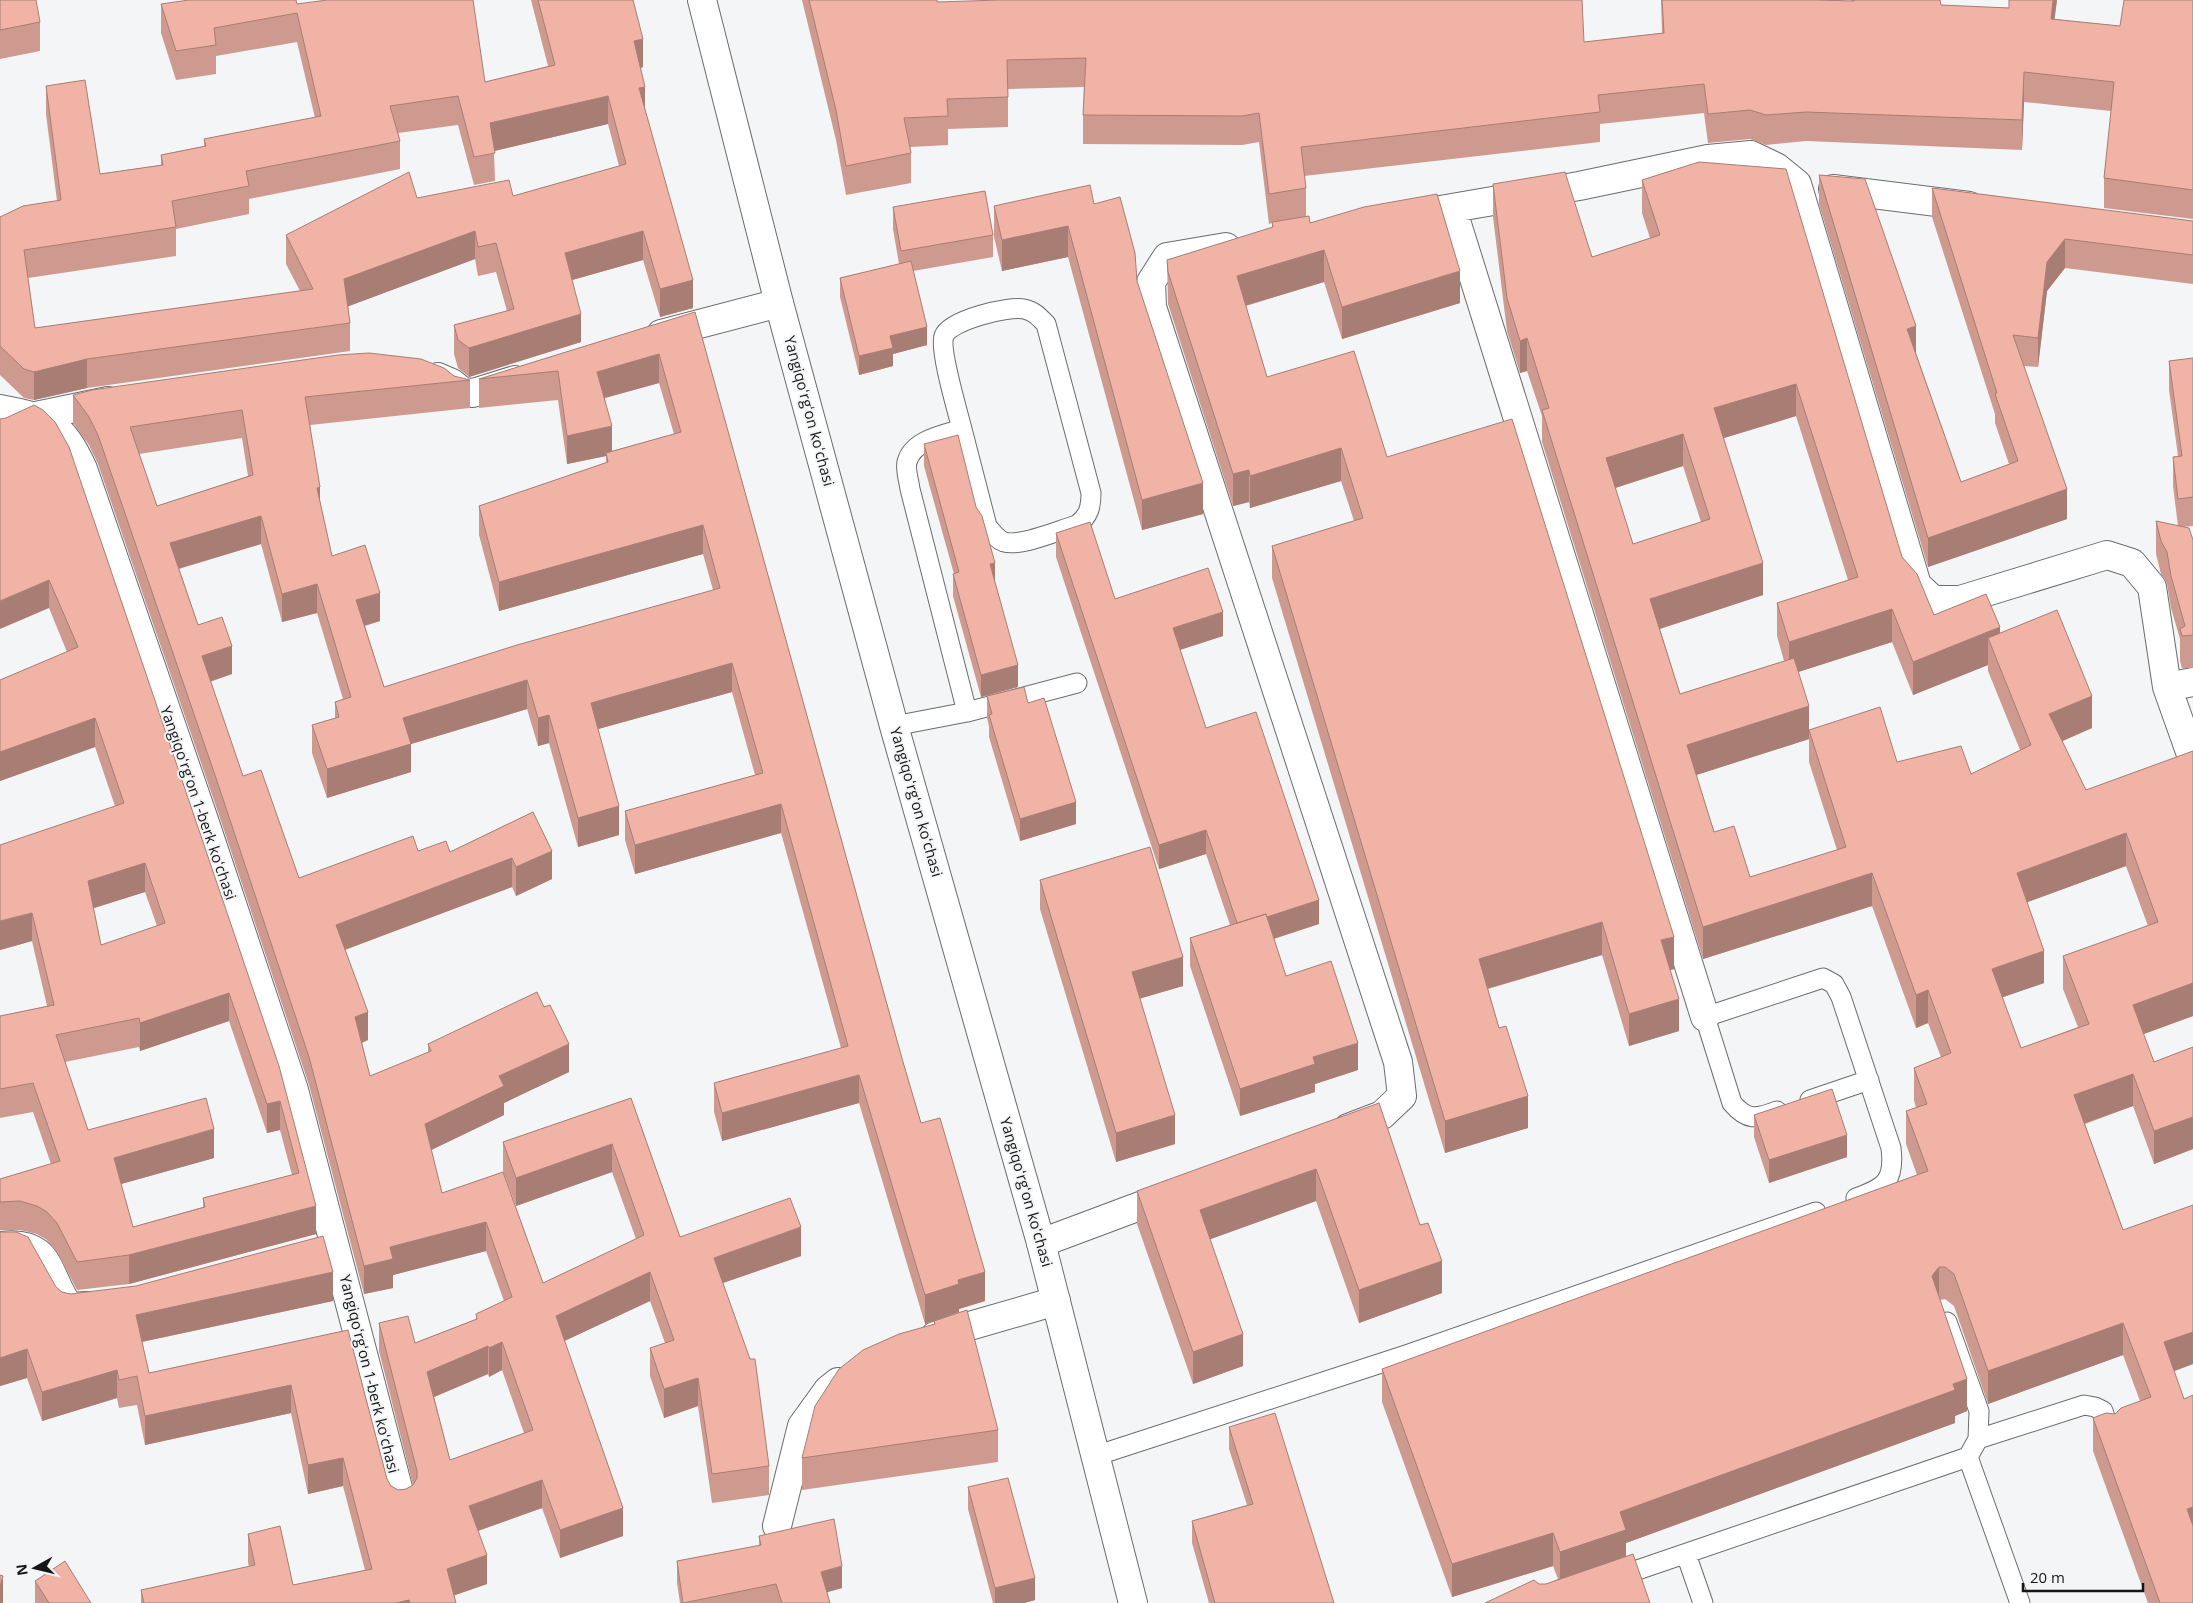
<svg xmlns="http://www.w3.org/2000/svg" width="2193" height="1603" font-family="'Open Sans',sans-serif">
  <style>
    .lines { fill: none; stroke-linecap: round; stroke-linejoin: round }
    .service-casing { stroke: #6b6c6e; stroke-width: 21 }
    .minor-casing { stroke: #6b6c6e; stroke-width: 30 }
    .tertiary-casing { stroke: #6b6c6e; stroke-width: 30 }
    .service { stroke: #fff; stroke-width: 19 }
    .minor { stroke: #fff; stroke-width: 28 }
    .tertiary { stroke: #fff; stroke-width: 28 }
    .wall { fill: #ce9a8f; fill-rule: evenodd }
    .shaded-wall { fill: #a87d74 }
    .building { fill: #f0b3a6; stroke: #a87d74; fill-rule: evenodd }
    .labels { text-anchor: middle; stroke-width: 4; stroke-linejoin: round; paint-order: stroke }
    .street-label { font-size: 15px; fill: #161617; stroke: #f4f5f7 }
  </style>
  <rect width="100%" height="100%" fill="#f4f5f7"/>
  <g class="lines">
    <defs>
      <path id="service" d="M967,712l110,-29
        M894,726l73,-14 -57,-223c-1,-8 -5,-20 -3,-27 6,-22 36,-27 55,-33l25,97c5,6 9,13 17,16 17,5 55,-12 73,-17 12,-9 14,-18 14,-32l-45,-169c-7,-7 -12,-13 -22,-15 -16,-3 -74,11 -80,27 -5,13 14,77 18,93
        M1810,1100l59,-20
        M1777,1111c-21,8 -30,10 -45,-8l-27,-86 118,-39 11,6 7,13 50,151c4,33 -6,40 -35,50
        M1978,1439l106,-34 11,2 8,4 8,25
        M1095,1456l311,-101 410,-143
        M1968,1457l52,146
        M1686,1554l17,49
        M1614,1578l354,-121 10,-18 1,-28 -32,-89"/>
      <path id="minor" d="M1833,189l136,17
        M1452,208l253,809
        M1406,216l173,-30 129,-27 43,-4 25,12 21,17 120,401 16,15h27l147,-45 25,8 20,24 15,100 26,73
        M1226,247l-59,10 -16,25 1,25 246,755 4,34 -20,19 -34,13
        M661,334l118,-31
        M438,377l14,6 11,9 10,1 42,-13
        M0,409c48,9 62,14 83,60l121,351 90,270 108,413
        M0,432l36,-16 72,-15
        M2167,687l26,-5
        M1041,1243l131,-49
        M0,1246c52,-7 46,28 69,61l18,-1
        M935,1336l121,-35
        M777,1526l25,-100 26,-36 10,-8"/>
      <path id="tertiary" d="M702,0l77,303 115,423 147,517 92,360"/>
    </defs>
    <use href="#service" class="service-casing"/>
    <use href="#minor" class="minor-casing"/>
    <use href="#tertiary" class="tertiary-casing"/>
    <use href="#service" class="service"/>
    <use href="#minor" class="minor"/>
    <use href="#tertiary" class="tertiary"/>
  </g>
  <path class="wall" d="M0,0l40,22v29l-40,8z
    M531,0h102l10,67 -2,1 4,42 48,198 -33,9 -17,-57 -71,20 9,62 -112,35 -11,-9 -4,-14v-29l53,-14 -11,-39 -18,4 -3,-17 -127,47 2,17v28l-263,37 -53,12 -10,-2 -24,-23v-158l57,-16 -11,-87v-28l54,88 61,-9v-10l43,-9v-7l111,-21 -18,-76 -81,14v18l-40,6 -15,-47v-29h136l188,78 63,-16zM608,124l11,42 -106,30 -96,2 -131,37v29l14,27 -265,37 -7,-50 148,-22v-27l73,-15v-15l151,-30v-28l-2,-8 60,-8 16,60 21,-4 -1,-30z
    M802,0h135v2l647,40 78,-9 -1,-33h156l34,1v-1h89l1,5 68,3v-8h48l-3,19 66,7 73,-26v219l-89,-11v-30l7,-67 -87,-9 -2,48 -216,-9 -40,4 -16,-6 -42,4 -4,-30 -104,11v18l-296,34 2,12v29l4,6 150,80 -118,36 -18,-57 -78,24 21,71 120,80 287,512 -4,1 9,61 -50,15 -27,-91 -114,34 40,139 -83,25 -173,-575v-32l82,-25 -13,-40 -91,27 -1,-6 -16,4 -65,-202 -1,-44 105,-32v-5l-3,1 -10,-82 -17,3 -159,-1v-29l1,-28 -76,2v38l-60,2v16l-38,2 1,6v30l-65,12 -10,-55z
    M1699,162l203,395 32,58 66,18 92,95 -30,13 24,49 107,-39v265l-50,18 11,28 39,-15v102l-39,15 -21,-58 -48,18 38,106 70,-25v159l-19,7 19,232h-45l-55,-152v-33l22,-4 25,-13 -17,-46 -135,49 -34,-98 -9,-7 -5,1 27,111 -12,5v7l-329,120v13l24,47 -111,-19h7l12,-5 -5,-13 -101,31 -70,-195v-33l535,-194 -11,-31v-33l10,-3 -2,-8v-32l27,-11 -13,-34 -12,5 -44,-122 -169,53 -161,-517v-26l-15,-45 -7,2 -13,-42 -14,-114v-33l99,73 58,-19 -8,-25v-33zM1796,416l52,164 -71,23v33l7,25 -104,33 -20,-65 103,-34 -39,-157zM1683,466l18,56 -68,22 -18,-56zM1892,642l21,53 75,-30v6l32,79 -49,24 -74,-12 -88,-32 -11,-58zM1809,739v23l28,88 -87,27 -36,-45 -18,-57zM2126,866l22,60 -85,30v33l15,38 -57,21 -19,-51 42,-14 -17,-81z
    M1819,175l97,178 45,129 48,-18 -14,-41v-9l-63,-197v-29l261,33v63l-128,-16 -18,23 -9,76 -14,-1 43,153 -139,48 -109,-363z
    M1094,204l109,310 -61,16 -74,-273 -66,14 -8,-34v-31z
    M893,207l100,28v22l-80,14 14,74 -34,9v12l-34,9 -19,-78v-19l59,-14 -6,-35z
    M695,312l208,750 18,61 64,178 -26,8v3l-34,12 -66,-221 -137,38 -8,-29v-29l127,-35 -60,-215 -146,41 -10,-34v-29l130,-36 -23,-83 -134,37 21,106 -41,12 -29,-104 -11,3 -11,-37 -116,35v28l-84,26 -15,-45v-28l23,-7v-16l8,-3 -26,-86 -35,9 -21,-78 -82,25 19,56 34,49 -22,8 33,94 56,102 119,-27 32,1 83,-40 19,67 -36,17 -4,-9 -167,63 23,90 -6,3 8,33 58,-23v-9l141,28 -65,31v12l-73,35 11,43 61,-21 40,111 93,-44 -24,-67 -96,34 -13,-35v-29l128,-44 49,139 121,19 -78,27 46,183v29l-57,8 -14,-97 -34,12 -14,-42v-28l15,-5 -15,-42 -86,40 59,195 -63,22 -18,-50 -64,23 9,53 -33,11 2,8h-315v-13l108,-23 -1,-5v-28l45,51 72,-15 -22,-84 -35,8 -17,-81 -146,32 -8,-40 -18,3 -2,-10 -75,23 -15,-43 -27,8 56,-99 6,5 8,2 263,7 -191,41 7,31 199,-43 39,149 4,7 7,4 8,-1 7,-4 -34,-134v-28l36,20 61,-24v-5l28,-13 -18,-50 -93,24v13l-29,6 -55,-209 -90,-270 -121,-351 -9,-19 -16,-22v-28l381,-19 16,4v28l-160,17 10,77 12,54 48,65 -15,5 19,61 329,-97 -10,-36 -204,57 -20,-76v-29l127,-43v-7l-39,8 -9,-64 -79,8v-29zM659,383l15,51 -62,17 -7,-53zM242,438l6,38 -91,30 -18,-52zM502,1370l22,63 -74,27 -16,-63 54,-23 1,3z
    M2193,358v168l-10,1 10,13v158v-30h-11l-2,-7v-22l-9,-31 -4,-24 -6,-10 -5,-20v-33l22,5 -5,-40v-29l5,-1 -9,-66v-29z
    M0,419l279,647 37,168 -187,50 -52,6 -20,-38 -10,-12 -10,-6 -17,-4h-20v-51l51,-15 -18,-52 -33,6v-102l47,-10 -15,-65 -32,9 115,-144 -20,-59 -95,34v-101l67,-28 -18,-44zM145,892l12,34 -56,19 -8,-37zM229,1021l38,112 13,-3 12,45 -89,23v9l-70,20 -12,-43 93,-26 -126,-28 -23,-68 74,-15 1,4z
    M924,444l71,139 23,104 -37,10 -28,-101v-22h1l-30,-108z
    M1056,533l59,66 108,37 -43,14 26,78 113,196 -45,15 12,37 72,94 -43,14v8l-75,24 -50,-150v-28l40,-13 -24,-71 -47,15 -103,-312z
    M987,696l41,7 48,121 -56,17 -31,-104v-11l-2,-8z
    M1040,880l143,106 -43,12 35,146 -59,18 -76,-253z
    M1379,1103l63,190 -83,30 -43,-122 -106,38 33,127 -50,18 -56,-160v-33z
    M1754,1115l93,42 -78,26 -15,-46z
    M934,1321l64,109v32l-196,28v-32l132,-133z
    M1229,1427l105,176h-125l-17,-60v-22l55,-16 -18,-56z
    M968,1487l67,113 -11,3h-31l-25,-94z
    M759,1536l83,52 -15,4 3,11h-150l-3,-20v-22l82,-15z
    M35,1581l56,22h-56z"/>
  <path class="shaded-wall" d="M2053,0h4l-6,48v-29z
    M643,39v28l-9,2v-28z
    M2024,72v30l-2,48v-30z
    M645,87v28l-6,-27z
    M608,96v28l-118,28v-29z
    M1068,226v31l-66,14v-31z
    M475,231v28l-131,49v-29z
    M643,231v29l-78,22v-29z
    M2065,239v29l-18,23 -9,76v-29l9,-76z
    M1324,250v32l-87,26v-32z
    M1460,271v32l-118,36v-32z
    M693,280v28l-33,9v-28z
    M581,314v28l-112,35v-29z
    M1916,326v29l-9,-26z
    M927,327v18l-34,9v12l-34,9v-19l31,-20z
    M1527,338v33l-7,2v-32z
    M659,354v29l-62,17v-28z
    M87,359v29l-53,12v-28z
    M1796,384v32l-82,25v-33z
    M612,426v29l-6,-2v3l-39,8v-28z
    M1683,434v32l-77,25v-33z
    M1341,448v33l-91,27v-32z
    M1249,470v32l-16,4v-32z
    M1203,483v31l-61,16v-30z
    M320,487v29l-3,-28z
    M2067,489v30l-139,48v-29z
    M261,516v28l-91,27v-28z
    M703,525v29l-204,57v-29z
    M995,563v22l-5,-21z
    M1763,563v32l-113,37v-33z
    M49,580v28l-49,21v-28z
    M317,584v29l-35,9v-28z
    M380,593v28l-24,7v-28z
    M1892,609v33l-103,33v-33z
    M1223,612v24l-50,16v-24z
    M2000,627v33l-12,-22v27l-75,30v-33z
    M232,646v28l-30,10v-28z
    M732,663v29l-141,39v-28z
    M1018,665v22l-37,10v-22z
    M527,680v29l-116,35v28l-84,26v-29l76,-51z
    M2092,696v32l-43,19v-33z
    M1809,706v33l-122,39v-33z
    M549,715v28l-11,3v-28z
    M95,718v29l-95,34v-29z
    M1076,802v22l-56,17v-22z
    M781,804v29l-146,41v-29z
    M619,806v29l-41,12v-29z
    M1206,830v24l-47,15v-24z
    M2126,833v33l-109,40v-33z
    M552,851v28l-36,17v-29z
    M512,858v29l-176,66v-28z
    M145,863v29l-57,18v-29z
    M1872,873v33l-169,53v-32z
    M1319,900v24l-81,26v-24z
    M32,913v28l-32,9v-29z
    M1602,922v33l-123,36v-32z
    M1674,937v32l-13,4v-33z
    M2044,951v32l-52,18v-32z
    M1183,957v29l-51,15v-29z
    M2193,983v33l-60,22v-33z
    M1928,990v33l-12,5v-33z
    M229,993v28l-89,30v-28z
    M1679,999v32l-50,15v-32z
    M368,1012v28l-13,5v-28z
    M1358,1043v27l-43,14v8l-75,24v-27l73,-32z
    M569,1044v28l-65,31v12l-79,38v-29l74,-48z
    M2133,1074v32l-59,21v-32z
    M859,1075v28l-137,38v-28z
    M1528,1096v32l-83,25v-32z
    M280,1101v29l-13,3v-29z
    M1175,1115v29l-59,18v-29z
    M2193,1117v32l-39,15v-33z
    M214,1129v29l-100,28v-28z
    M1847,1135v22l-78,26v-23z
    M612,1144v28l-96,34v-28z
    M1316,1169v32l-116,42v-33z
    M316,1206v28l-187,50v-29z
    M486,1222v29l-93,24v13l-29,6v-28l26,-19z
    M801,1227v29l-87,30v-28z
    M1442,1261v32l-83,30v-33z
    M1939,1267v33l-7,-24z
    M333,1272v29l-197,42v-28z
    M650,1272v29l-94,44v-29z
    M985,1272v29l-26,8v3l-34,12v-29l33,-15z
    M2123,1323v32l-135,49v-33z
    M2193,1332v32l-29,11v-33z
    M1243,1334v32l-50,18v-32z
    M502,1342v28l-13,7v-29z
    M488,1346v28l-61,26v-28z
    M27,1349v29l-27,8v-28z
    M117,1370v28l-75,23v-29z
    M698,1378v28l-34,12v-29z
    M1967,1379v32l-12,5v7l-329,120v19l-66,23v-33l60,-40z
    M291,1385v28l-146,32v-29z
    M343,1458v28l-35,8v-29z
    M542,1480v28l-73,26v-28z
    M2193,1507v33l-6,-31z
    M623,1508v28l-63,22v-28z
    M1553,1533v33l-101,31v-33z
    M487,1555v29l-40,14v-29z
    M842,1566v22l-21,6v-22z
    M3,1576v27h-3v-16z
    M1035,1578v22l-11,3h-29v-15z
    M409,1600v3h-13z"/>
  <path class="building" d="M0,0h36l4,22 -40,8z
    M189,0h107l1,4 30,-4h146l12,82 70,-17 -17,-65h95l10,39 -9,2 11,46 -6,1 54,192 -33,9 -17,-58 -78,22 16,61 -112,34 -11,-8 -4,-15 60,-16 -18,-66 -18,4 -3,-16 -131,48 6,44 -263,36 -53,13 -10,-3 -24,-23v-129l23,-11 38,-6 -15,-114 39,-6 15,94 63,-9 -2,-10 45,-9 -2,-7 117,-23 -24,-103 -83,15 2,17 -40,6 -15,-47zM458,96l16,61 21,-4 -5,-30 118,-27 18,68 -113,32 -4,-16 -92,18 -8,-26 -123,63 27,54 -278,39 -11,-78 152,-23 -4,-26 77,-15 -3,-15 154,-30 -10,-35z
    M809,0h128v2l63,-2h582l2,42 80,-9 -2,-33h154l38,1v-1h86l1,5 68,3v-8h44l-2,19 69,7 4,-26h69v190l-89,-12 10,-96 -90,-10 -2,48 -216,-8 -40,3 -16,-5 -42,4 -4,-30 -106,11 2,17 -299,35 5,41 -37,6 -10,-81 -17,3 -159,-1 3,-57 -79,2 1,37 -61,2 1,17 -44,2 7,35 -65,13 -10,-56z
    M1699,162l87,7 116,388 15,17 17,41 52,-21 14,33 -87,35 -21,-53 -103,33 -12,-39 81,-26 -62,-193 -82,24 49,155 -113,36 30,95 114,-36 15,48 -122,39 27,87 20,-6 16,51 96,-30 -37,-117 71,-23 17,55 64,-16 10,28 60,-29 -43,-107 69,-28 35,86 -43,18 37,76 107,-39v232l-60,22 21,57 39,-15v70l-39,14 -21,-57 -59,21 49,135 70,-25v127l-29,10 20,57 9,-4v112l-6,2 6,17v77h-33l-67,-185 13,-5 9,1 6,-6 30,-11 -28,-74 -135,48 -34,-97 -9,-7h-6l-7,9 35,103 -14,5 2,6 -335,122 6,18 -66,22 -7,-19 -101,31 -70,-195 546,-198 -22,-60 21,-7 -13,-36 37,-15 -23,-63 -12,5 -44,-122 -169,54 -161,-517 7,-2 -22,-70 -7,3 -13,-43 -14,-114 72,-12 27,85 68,-22 -18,-55zM1683,434l27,85 -77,25 -27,-86zM2126,833l32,89 -95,34 26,68 -68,24 -29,-79 52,-18 -27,-78z
    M1819,175l46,4 51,147 -9,3 54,153 57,-21 -23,-67 2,-1 -65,-205 261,33v34l-128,-16 -18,23 -9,76 -25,-3 54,154 -139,49z
    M1090,185l4,19 26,-7 15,56 2,28 66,202 -61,17 -74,-274 -66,14 -8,-34z
    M985,191l8,44 -92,16 -8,-44z
    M1437,194l23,77 -118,36 -18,-57 -87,26 30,101 87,-26 33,106 125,-38 162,518 -13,3 18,59 -50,15 -27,-92 -123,37 20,69 7,-2 22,70 -83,25 -173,-575 91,-28 -22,-70 -91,28 -1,-6 -16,4 -65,-202 -1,-12 106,-33 -1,-5 37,-6 1,7 54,-16z
    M911,261l16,66 -37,9 3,12 -34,8 -19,-78z
    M695,312l208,750 18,61 19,-5 45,154 -27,8 1,4 -34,11 -66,-220 -137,38 -8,-30 134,-37 -67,-242 -146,41 -10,-34 138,-38 -31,-110 -141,40 28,103 -41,12 -29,-103 -11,3 -11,-38 -124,38 8,26 -84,25 -15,-44 27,-8 -4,-15 16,-5 -34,-113 -35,10 -21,-78 -91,27 28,82 24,-8 10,29 -30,10 41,120 18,-6 38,108 114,-42 5,15 28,-10 4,11 83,-40 19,39 -36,16 -4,-9 -176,67 32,87 -13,5 15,59 61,-25 -3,-7 109,-52 7,15 6,-2 19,39 -70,32 5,10 -79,38 17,69 61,-21 40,111 101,-48 -32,-91 -96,34 -13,-36 128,-44 49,139 110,-39 11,29 -87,31 36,101h5l14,107 -57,8 -14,-96 -34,11 -14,-41 24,-8 -24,-68 -94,44 67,192 -63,22 -18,-50 -73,26 18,49 -40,14 9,34h-46l-1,-3 -13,3h-252l-3,-13 114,-25 -7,-31 32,-8 13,59 79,-16 -29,-111 -35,7 -17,-80 -146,31 -8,-40 -18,4 -2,-10 -75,22 -15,-43 -27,9v-126h16l12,5 28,50 6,5 8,2 66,-8 187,-50 10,36 -197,43 13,58 199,-43 39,149 4,7 7,4 8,-1 7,-4 4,-7v-7l-38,-148 29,-7 7,27 62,-24 -1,-5 36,-17 -26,-75 -96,25 3,12 -29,7 -55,-209 -90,-270 -121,-352 -9,-18 -16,-22 19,-5 246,-35 31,-2 52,6 23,9 10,8 16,4 -165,17 15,90 -3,1 15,68 33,-11 15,48 -24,7 28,87 133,-42 203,-57 -17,-63 -204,57 -20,-76 129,-44 -2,-9 75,-21 -22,-78 -62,18 15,54 -45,10 -9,-65 -79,8zM242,410l11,65 -96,31 -27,-79zM502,1342l31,88 -83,30 -23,-88 61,-26 1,2z
    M2193,358v139l-15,2 -5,-42 9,-1 -13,-95z
    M34,405l9,5 12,12 14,25 210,619 37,140 -187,49 -52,7 -20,-39 -10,-11 -10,-6 -17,-5 -20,1v-23l60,-18 -27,-78 -33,6v-73l54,-11 -22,-92 -32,8v-76l124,-42 -29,-85 -95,34v-72l78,-33 -29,-67 -49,21v-182l6,-1zM145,863l20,60 -64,22 -13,-64zM229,993l38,111 13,-3 19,72 -96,25 2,9 -72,20 -19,-69 100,-29 -8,-31 -118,32 -32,-95 83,-17 1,5z
    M958,435l18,72 6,9 13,47 -5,1 28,101 -37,10 -28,-101 6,-2 -35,-128z
    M2156,521l33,7 4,12v95l-11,1 -2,-7 5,-3 -14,-50 -4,-24 -6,-11z
    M1090,522l25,77 93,-31 15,44 -50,16 33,100 50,-16 63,188 -52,17 -1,-3 -29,9 -31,-93 -47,15 -103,-312z
    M1024,687l4,16 16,-5 32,104 -56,17 -31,-104 3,-1 -5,-18z
    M1150,847l33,110 -51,15 43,143 -59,18 -76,-253z
    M1266,914l20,62 45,-15 27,82 -45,14 2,7 -75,25 -50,-151z
    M1832,1089l15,46 -78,25 -15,-45z
    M1379,1103l41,122 8,-2 14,38 -83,29 -43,-121 -116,41 43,124 -50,18 -56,-161z
    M967,1310l31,120 -196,28 13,-52 24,-37 24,-19 36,-16 36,-10 -1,-3z
    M1275,1413l59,190h-119l-23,-82 61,-17 -24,-77z
    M1008,1478l27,100 -40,10 -27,-101z
    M834,1519l8,47 -21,6 9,31h-48l-6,-19 -93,19 -6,-42 84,-16 -2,-9z
    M1633,1554l17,49h-165l49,-23 5,4h7z
    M65,1561l26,42h-42l-14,-22z
    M0,1575l3,1 -3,11z"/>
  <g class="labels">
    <g class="street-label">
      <text transform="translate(809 411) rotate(75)" y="5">Yangiqoʻrgʻon koʻchasi</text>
      <text transform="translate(916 802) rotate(74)" y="5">Yangiqoʻrgʻon koʻchasi</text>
      <text transform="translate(198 803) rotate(71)" y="5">Yangiqoʻrgʻon 1-berk koʻchasi</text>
      <text transform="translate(1026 1192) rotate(74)" y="5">Yangiqoʻrgʻon koʻchasi</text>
      <text transform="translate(369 1374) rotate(76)" y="5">Yangiqoʻrgʻon 1-berk koʻchasi</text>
    </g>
  </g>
  <g transform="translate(35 1568) rotate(262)" stroke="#f4f5f7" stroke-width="4" paint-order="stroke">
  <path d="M0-4L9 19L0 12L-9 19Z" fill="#161617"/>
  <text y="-8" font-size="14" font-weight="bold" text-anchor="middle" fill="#161617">N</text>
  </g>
  <path d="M2023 1583v8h120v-8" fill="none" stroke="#161617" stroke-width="2.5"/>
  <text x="2030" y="1583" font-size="15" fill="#161617" stroke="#f4f5f7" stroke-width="4" paint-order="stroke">20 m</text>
</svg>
